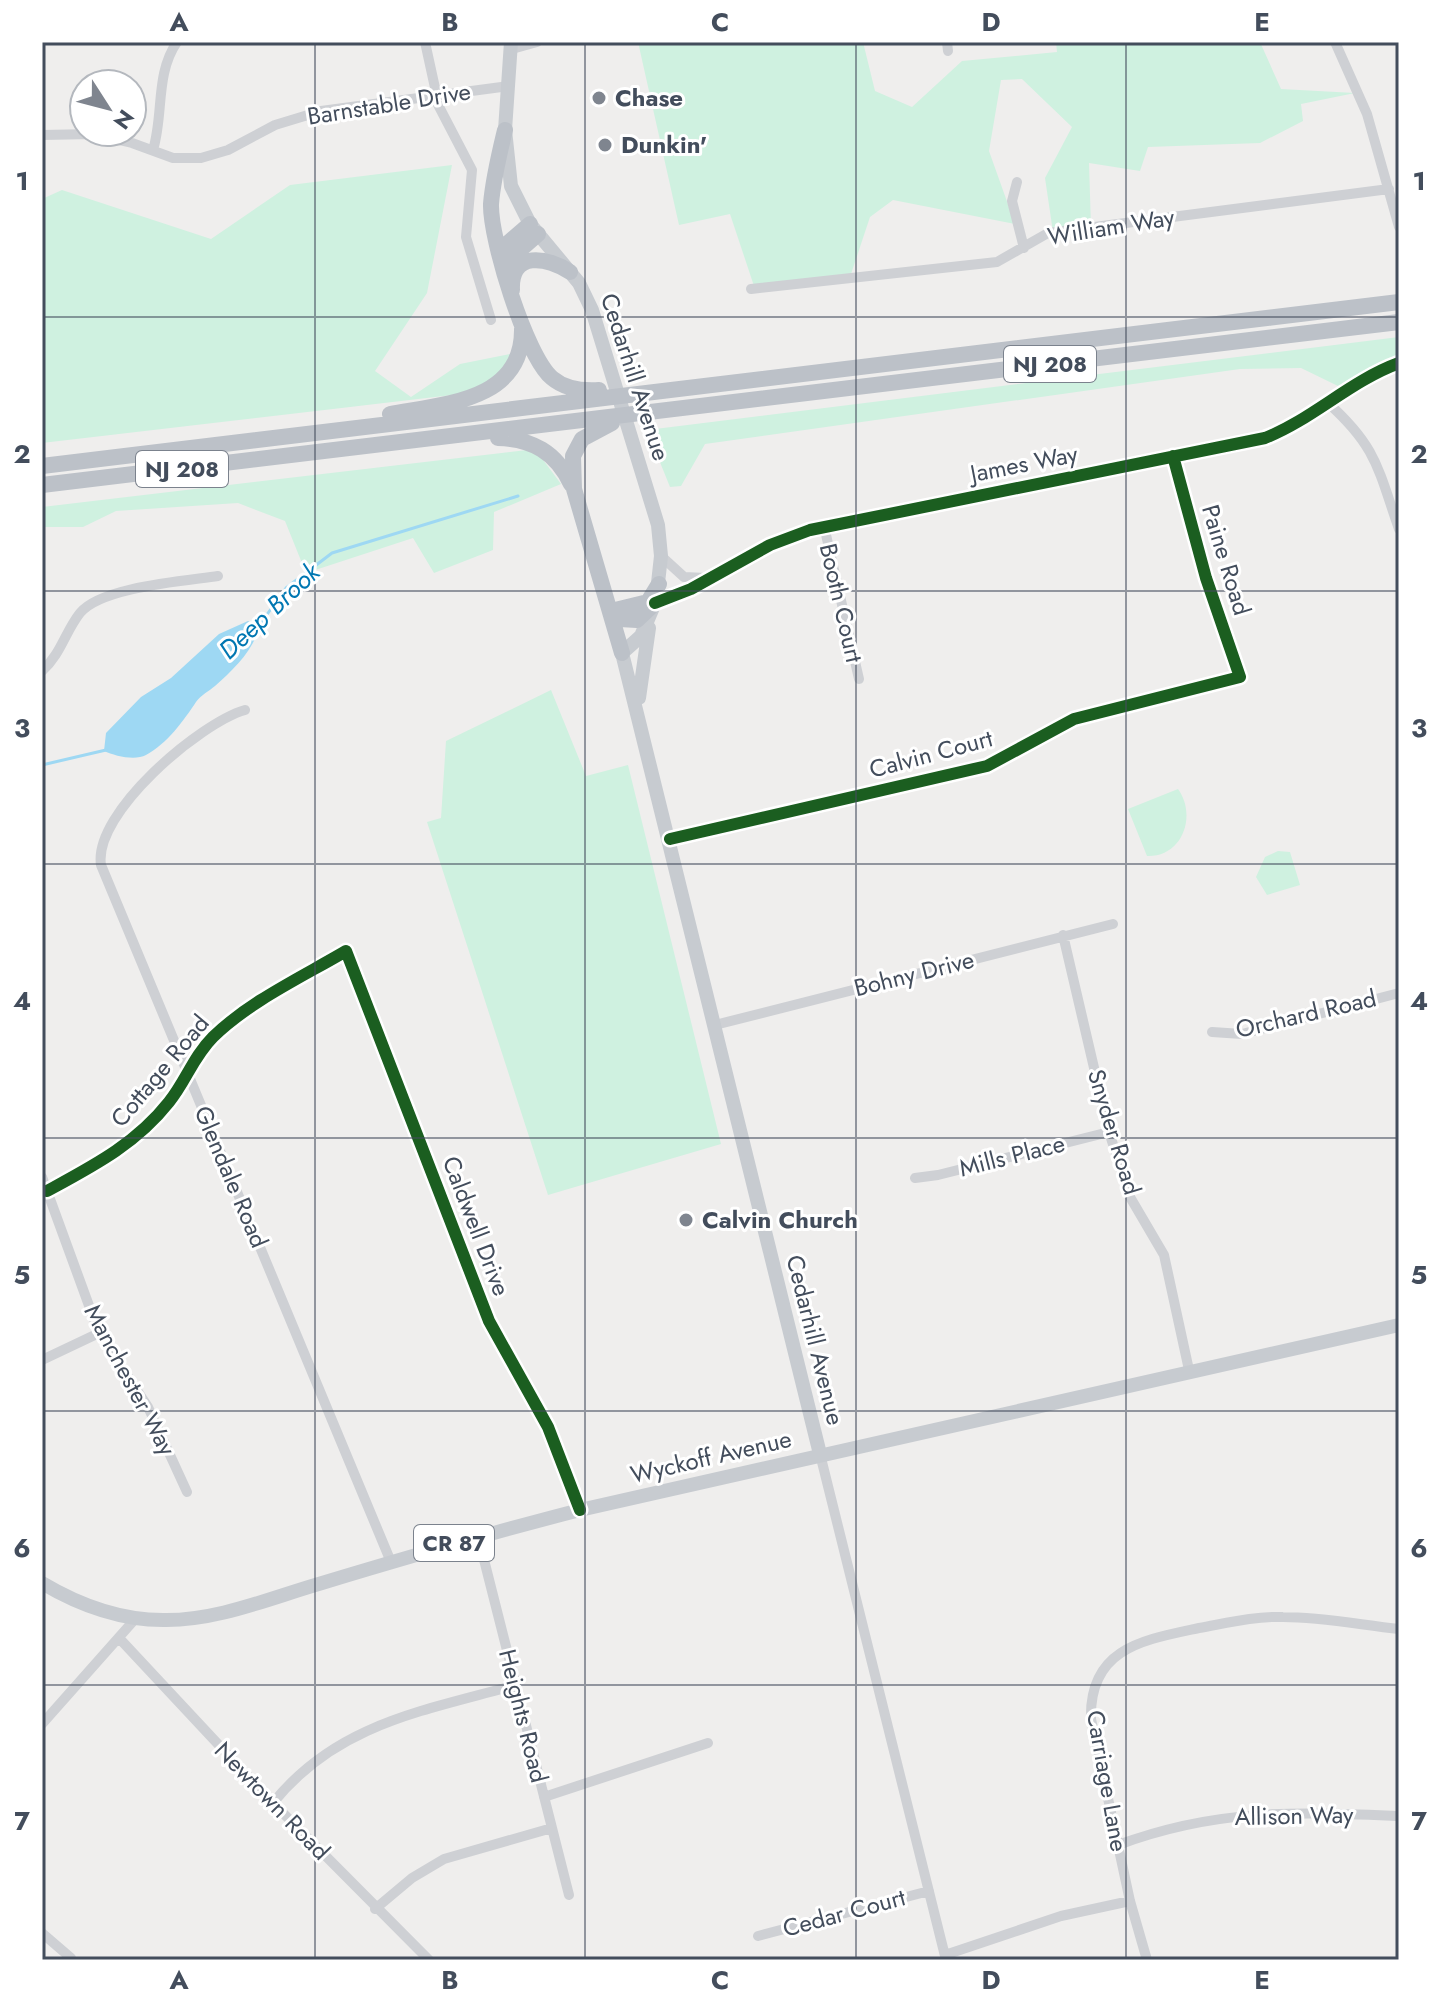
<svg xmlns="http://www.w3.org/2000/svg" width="1441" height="2002" font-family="Jost,sans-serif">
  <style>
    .green { fill: #cff1e0 }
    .water { fill: #9ed8f3 }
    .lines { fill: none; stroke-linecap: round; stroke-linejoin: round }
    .stream { stroke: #9ed8f3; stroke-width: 3 }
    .minor { stroke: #ced0d4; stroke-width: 10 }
    .major { stroke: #c7cbd0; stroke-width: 14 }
    .highway { stroke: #bcc1c8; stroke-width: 16 }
    .cycleway-casing { stroke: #fff; stroke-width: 17 }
    .cycleway { stroke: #1b5e20; stroke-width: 12 }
    .grid { fill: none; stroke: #434d5c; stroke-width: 2; stroke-opacity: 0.55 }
    .poi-dot { fill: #7f858f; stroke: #fff; stroke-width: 3 }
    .labels { text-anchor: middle; stroke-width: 6; stroke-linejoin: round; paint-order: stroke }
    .shield { fill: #fff; stroke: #7b828d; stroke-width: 2 }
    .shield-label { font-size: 22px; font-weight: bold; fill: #434d5c }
    .poi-label { font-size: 24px; font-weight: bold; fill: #434d5c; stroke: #fff; text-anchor: start }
    .street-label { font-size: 24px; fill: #434d5c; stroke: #fff }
    .water-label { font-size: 26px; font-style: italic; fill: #0077b2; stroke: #fff }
    .neatline { fill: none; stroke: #434d5c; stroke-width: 3 }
    .grid-label { font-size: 26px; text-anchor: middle; font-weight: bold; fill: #434d5c }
  </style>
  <rect width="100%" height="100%" fill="#efeeed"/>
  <path class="green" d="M638,42h173l9,3 43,-3 12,49 37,16 50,-46 95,-9 -1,-10h204l21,47 74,4 -54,11 2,17 -43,22 -112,4 -8,24 -51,-8 2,64 -38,5 -8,-54 27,-51 -50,-48 -21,1 -12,71 26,73 -122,-24 -23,17 -20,60 -95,12 -25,-75 -51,11z
    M452,165l-25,128 -52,78 36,26 49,-33 60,-12 -25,38 -453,53v-244l20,-9 149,49 79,-54z
    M1399,337v20l-61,29 -37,-18 -61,1 -535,75 -24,42 -11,1 -23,-57z
    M535,449l26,35 -67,28 -1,38 -59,23 -21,-35 -107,35 -21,-52 -47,-18 -122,8 -33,16h-41v-20z
    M551,690l35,86 42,-11 93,379 -173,51 -121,-373 14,-4 5,-77z
    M1178,789c19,26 5,68 -31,67l-19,-47z
    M1278,851l12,1 10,33 -33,10 -11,-18 9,-20z"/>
  <path class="water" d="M248,621l11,6c-5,23 -26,43 -44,59 -6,5 -14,9 -19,16 -12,18 -29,42 -50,53 -11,6 -31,1 -42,-4l2,-18 35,-36 30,-19 48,-44z"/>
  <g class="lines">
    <path class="stream" d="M258,627l28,-39 46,-35 186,-57
      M42,765l64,-15"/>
    <path class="minor" d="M425,42l12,55
      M947,42l1,9
      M1335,42l32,72 32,113
      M512,49l25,-7
      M434,97l38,73 -6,67 25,83
      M42,135l51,-1 39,9 41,15h28l27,-8 47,-25 46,-14 188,-25
      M153,150c11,-36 2,-76 24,-108
      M1017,182l-5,19 12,47
      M751,289l246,-27 51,-29 341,-44
      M1328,403c49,44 50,66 71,126
      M824,526l35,153
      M661,556l23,21 22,1
      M655,603l36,-14 79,-44 40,-15 455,-92c48,-19 85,-57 134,-75
      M42,671c19,-17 23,-39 38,-58 21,-26 104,-32 138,-37
      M245,710c-45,13 -152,103 -144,155l290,697
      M670,839l317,-73 87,-47 166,-42 -34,-99 -33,-122
      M1063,935l46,197 21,65 34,58 25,115
      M715,1025l398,-101
      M1212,1032l30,2 157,-41
      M42,1177l57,156 49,74 39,85
      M915,1178l23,-3 171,-43
      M47,1191c46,-25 89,-47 122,-89 17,-21 24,-45 44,-65 37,-36 89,-60 133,-86l143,370 59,106 32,83
      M42,1360l57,-27
      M820,1454l126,506
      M478,1536l91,359
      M119,1638l154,165 156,157
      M42,1724l94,-106
      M544,1797l164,-54
      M273,1803c63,-79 150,-92 243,-118
      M1118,1845c100,-37 177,-33 281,-29
      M375,1909l37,-31 32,-19 108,-31
      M42,1933l29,25
      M758,1936l171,-45
      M945,1955l116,-39 69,-15
      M1147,1960l-17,-59 -39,-182c-2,-71 52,-79 108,-91 28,-5 55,-12 84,-11 39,0 78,8 116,12"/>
    <path class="major" d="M511,42l-6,88 6,56 19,38 49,59 13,27 66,215 3,31 -4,36
      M654,605l-13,31 -19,17 198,801
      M639,698l10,-70
      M42,1583c37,22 77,37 121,37 54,1 107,-22 159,-37 86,-26 172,-51 258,-73l819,-185"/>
    <path class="highway" d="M505,130c-6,25 -12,49 -14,74 -1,35 35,152 61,174 13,11 31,13 47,12
      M502,263l6,-20 22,-19
      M509,278l4,-22 25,-22
      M512,290c-2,-40 36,-33 58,-18
      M390,414c54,-10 133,-13 132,-85
      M612,423l-30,16 -9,17 1,33 48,164
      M498,438c34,1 58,14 73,46
      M42,466l1357,-164
      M42,485l1357,-163
      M611,611l37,-9 11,-18
      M611,611l9,8 17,1 18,-17"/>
    <defs>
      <path id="cycleway" d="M655,603l36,-14 79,-44 40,-15 455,-92c48,-19 85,-57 134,-75
        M670,839l317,-73 87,-47 166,-42 -34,-99 -33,-122
        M47,1191c46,-25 89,-47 122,-89 17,-21 24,-45 44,-65 37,-36 89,-60 133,-86l143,370 59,106 32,83"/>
    </defs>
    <use href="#cycleway" class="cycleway-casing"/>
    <use href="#cycleway" class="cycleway"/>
  </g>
  <path class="grid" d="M315,42v1918M585,42v1918M856,42v1918M1126,42v1918M42,317h1357M42,591h1357M42,864h1357M42,1138h1357M42,1411h1357M42,1685h1357"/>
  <g class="poi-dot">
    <circle cx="599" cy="98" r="8"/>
    <circle cx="605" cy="145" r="8"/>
    <circle cx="686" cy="1220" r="8"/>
  </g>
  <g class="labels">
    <g class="shield">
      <rect x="1004" y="346" width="92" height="36" rx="6"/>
      <rect x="136" y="451" width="92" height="36" rx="6"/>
      <rect x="414" y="1525" width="80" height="36" rx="6"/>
    </g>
    <g class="shield-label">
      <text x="1050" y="372">NJ 208</text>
      <text x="182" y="477">NJ 208</text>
      <text x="454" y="1551">CR 87</text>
    </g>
    <g class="poi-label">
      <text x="615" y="106">Chase</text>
      <text x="621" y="153">Dunkin'</text>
      <text x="702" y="1228">Calvin Church</text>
    </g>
    <g class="street-label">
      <text transform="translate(389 104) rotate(-9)" y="8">Barnstable Drive</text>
      <text transform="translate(1111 227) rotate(-9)" y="8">William Way</text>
      <text transform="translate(635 377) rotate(72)" y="8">Cedarhill Avenue</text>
      <text transform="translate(1024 464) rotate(-11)" y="8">James Way</text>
      <text transform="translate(1226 560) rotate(73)" y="8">Paine Road</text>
      <text transform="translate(841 603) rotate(77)" y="8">Booth Court</text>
      <text transform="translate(931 754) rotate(-15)" y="8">Calvin Court</text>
      <text transform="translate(914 974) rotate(-14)" y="8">Bohny Drive</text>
      <text transform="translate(1306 1014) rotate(-13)" y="8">Orchard Road</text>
      <text transform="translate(160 1071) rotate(-50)" y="8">Cottage Road</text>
      <text transform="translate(1114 1132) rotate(73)" y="8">Snyder Road</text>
      <text transform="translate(1012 1156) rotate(-14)" y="8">Mills Place</text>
      <text transform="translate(231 1177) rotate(67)" y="8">Glendale Road</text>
      <text transform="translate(476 1226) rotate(69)" y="8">Caldwell Drive</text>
      <text transform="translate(815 1340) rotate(76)" y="8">Cedarhill Avenue</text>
      <text transform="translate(130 1380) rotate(62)" y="8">Manchester Way</text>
      <text transform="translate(711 1457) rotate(-13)" y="8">Wyckoff Avenue</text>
      <text transform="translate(523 1716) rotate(76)" y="8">Heights Road</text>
      <text transform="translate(1107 1781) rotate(80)" y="8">Carriage Lane</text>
      <text transform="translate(272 1801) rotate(46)" y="8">Newtown Road</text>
      <text transform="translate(1294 1816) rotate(-1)" y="8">Allison Way</text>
      <text transform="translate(844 1913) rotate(-15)" y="8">Cedar Court</text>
    </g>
    <g class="water-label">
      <text transform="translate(269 611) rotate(-43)" y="9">Deep Brook</text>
    </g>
  </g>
  <rect width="1441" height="2002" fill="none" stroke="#ffffff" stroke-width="88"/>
  <g transform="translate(108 108) rotate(126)"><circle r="38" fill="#ffffff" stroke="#b4b8be" stroke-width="2"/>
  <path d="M0-6L14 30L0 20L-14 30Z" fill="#7f858f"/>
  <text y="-12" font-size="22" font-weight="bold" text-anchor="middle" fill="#434d5c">N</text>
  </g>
  <rect x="44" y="44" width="1353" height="1914" class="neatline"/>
  <g class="grid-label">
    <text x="179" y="31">A</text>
    <text x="450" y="31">B</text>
    <text x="720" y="31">C</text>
    <text x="991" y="31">D</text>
    <text x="1262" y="31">E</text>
    <text x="22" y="190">1</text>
    <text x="1419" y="190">1</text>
    <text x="22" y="463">2</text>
    <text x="1419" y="463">2</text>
    <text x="22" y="737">3</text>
    <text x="1419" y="737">3</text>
    <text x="22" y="1010">4</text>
    <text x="1419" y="1010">4</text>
    <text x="22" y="1284">5</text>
    <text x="1419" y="1284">5</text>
    <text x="22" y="1557">6</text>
    <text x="1419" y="1557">6</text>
    <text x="22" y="1830">7</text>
    <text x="1419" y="1830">7</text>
    <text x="179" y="1989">A</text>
    <text x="450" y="1989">B</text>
    <text x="720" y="1989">C</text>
    <text x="991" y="1989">D</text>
    <text x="1262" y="1989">E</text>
  </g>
</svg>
